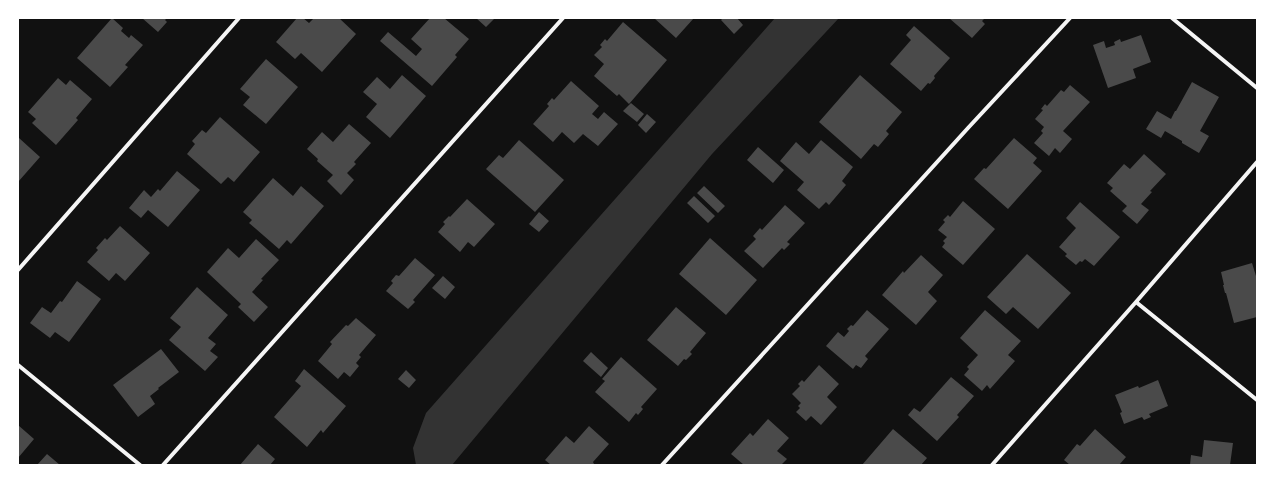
<svg xmlns="http://www.w3.org/2000/svg" width="1275" height="483" font-family="Ubuntu,sans-serif">
  <style>
    .water { fill: #333 }
    .building { fill: #4a4a4a }
    .lines { fill: none; stroke-linecap: round; stroke-linejoin: round }
    .minor { stroke: #f5f5f5; stroke-width: 4 }
  </style>
  <rect width="100%" height="100%" fill="#111"/>
  <path class="water" d="M775,18h64l-127,136 -260,311h-36l-3,-17 13,-35z"/>
  <path class="building" d="M112,18l11,10 -2,3 8,7 2,-3 12,10 -18,20 3,2 -18,20 -33,-29z
    M142,18h25l-2,2 2,2 -9,10z
    M297,18h6l6,5 5,-5h25l17,16 -34,38 -21,-19 -6,6 -19,-17z
    M430,18h14l25,21 -14,16 2,2 -25,29 -52,-45 8,-9 28,24 6,-7 -11,-10z
    M476,18h19l-9,9z
    M654,18h40l-18,20z
    M723,18h14l6,7 -9,9 -13,-14z
    M949,18h36l-3,3 3,3 -13,14z
    M623,22l44,38 -38,44 -10,-10 -2,2 -23,-20 10,-12 -10,-9 8,-8 -2,-2 5,-6 2,2z
    M914,26l36,32 -16,18 1,2 -5,6 -2,-1 -7,8 -31,-27 21,-24 -5,-5z
    M1141,35l10,27 -18,7 3,9 -28,10 -15,-43 11,-4 2,7 9,-3 -1,-3 6,-3 1,3z
    M266,59l32,28 -32,37 -23,-19 7,-8 -10,-8z
    M402,75l24,21 -36,42 -24,-21 11,-13 -14,-12 14,-15 13,12z
    M860,75l42,37 -16,19 3,3 -11,13 -4,-3 -13,15 -42,-37z
    M58,78l8,7 4,-5 22,19 -16,19 2,2 -22,25 -24,-22 4,-4 -8,-7z
    M571,81l28,25 -7,8 6,5 6,-7 14,12 -20,22 -15,-12 -9,9 -12,-11 -9,10 -20,-18 16,-18 -2,-2 5,-6 2,2z
    M1192,82l27,15 -19,34 9,5 -10,17 -17,-10v-2l-17,-10 -4,7 -15,-9 11,-18 14,8 4,-8h1z
    M1070,85l20,17 -27,29 9,8 -12,14 -5,-5 -6,8 -15,-13 9,-10 -2,-2 3,-4 -9,-8 8,-9 -2,-1 4,-5 2,2 14,-16 3,2z
    M631,103l13,11 -7,8 -14,-11z
    M647,114l9,8 -10,11 -8,-8z
    M220,117l40,35 -26,30 -6,-5 -7,7 -34,-30 8,-10 -3,-3 10,-11 4,3z
    M349,124l22,19 -17,19 2,2 -9,9 7,7 -13,15 -14,-14 6,-6 -16,-14 1,-2 -11,-10 15,-17 11,10z
    M19,138l21,19 -22,25v-42z
    M1014,138l23,20 -4,5 9,8 -34,38 -34,-30 10,-11 2,1z
    M519,140l45,40 -29,32 -49,-43 13,-14 4,3z
    M821,140l32,27 -11,14 4,4 -17,20 -3,-3 -7,7 -22,-19 7,-8 -24,-21 16,-19 13,12z
    M758,147l26,23 -11,13 -26,-23z
    M1144,154l22,20 -16,17 2,1 -11,12 8,6 -12,14 -15,-13 5,-5 -17,-15 3,-3 -6,-5 17,-19 6,5z
    M177,171l23,19 -32,37 -20,-17 -7,8 -12,-10 15,-18 7,7 7,-8 2,2z
    M273,178l20,18 8,-10 23,20 -33,38 -4,-4 -8,9 -30,-26 3,-3 -9,-8z
    M704,186l21,20 -7,7 -21,-20z
    M694,196l21,20 -7,7 -21,-20z
    M467,199l28,25 -21,23 -6,-5 -8,10 -22,-20 7,-8 -2,-2 6,-6 1,1z
    M963,201l32,28 -32,36 -21,-18 3,-4 -2,-2 4,-4 -9,-7 7,-8 -2,-2 5,-5 2,2z
    M1080,202l40,35 -26,29 -9,-7 -3,3 -2,-1 -4,4 -11,-9 2,-2 -8,-7 17,-19 -10,-10z
    M785,205l20,18 -18,19 3,2 -6,6 -2,-2 -19,20 -19,-17 12,-12 -3,-3 7,-8 2,2z
    M539,212l10,9 -10,11 -10,-8z
    M120,226l30,27 -25,28 -9,-8 -7,8 -22,-19 11,-12 -2,-2 9,-10 2,2z
    M710,238l47,42 -31,35 -47,-41z
    M256,239l23,21 -18,19 2,1 -11,12 16,15 -14,15 -16,-15 3,-3 -34,-32 21,-24 11,10z
    M1027,254l44,39 -33,36 -25,-22 -7,7 -19,-17z
    M921,255l22,20 -15,17 9,9 -21,24 -34,-30 21,-24 1,2z
    M415,258l20,17 -22,25 2,2 -7,7 -22,-18 7,-8 -2,-2 5,-6 3,1z
    M1252,263l4,13h1v41l-23,6 -8,-30h-1l-2,-8h1l-3,-13z
    M443,276l12,11 -10,12 -13,-11z
    M77,281l24,18 -32,43 -14,-10 -5,6 -20,-15 12,-16 9,6 9,-12 2,1z
    M197,287l31,28 -20,23 8,6 -6,7 8,6 -13,14 -36,-31 12,-13 -11,-9z
    M676,307l30,26 -16,19 2,2 -6,6 -2,-1 -6,7 -31,-26z
    M867,310l22,19 -24,27 3,3 -7,9 -5,-3 -3,4 -27,-23 12,-14 6,5 5,-6 -2,-2 4,-4 2,1z
    M985,310l36,31 -13,14 7,6 -25,28 -3,-4 -5,6 -18,-16 5,-6 -2,-2 11,-12 -18,-17z
    M356,318l20,17 -17,20 2,2 -5,6 3,3 -9,11 -6,-5 -6,7 -20,-18 14,-17 -2,-2 16,-17 2,1z
    M161,349l18,23 -21,16 1,1 -9,7 5,8 -17,13 -25,-32z
    M591,352l17,16 -7,9 -18,-16z
    M621,357l36,32 -16,18 2,2 -5,6 -2,-2 -7,9 -34,-30 10,-11 -3,-2z
    M819,365l20,19 -12,13 10,10 -16,18 -10,-9 -5,5 -10,-9 4,-4 -2,-2 3,-3 -9,-9 8,-8 -2,-2 4,-4 2,2z
    M304,369l42,37 -23,27 -2,-3 -14,17 -33,-30 27,-31 -6,-5z
    M406,370l10,10 -7,8 -11,-9z
    M951,377l23,19 -17,19 2,2 -22,24 -29,-26 6,-7 6,4z
    M1158,380l10,26 -19,8 2,3 -7,3 -2,-3 -18,7 -4,-11 2,-1 -7,-17 23,-9 1,2z
    M768,419l21,19 -12,13 10,8 -6,6h-37l-13,-11 19,-21 3,3z
    M18,425l16,14 -16,19z
    M589,426l20,18 -16,18 1,2 -1,1h-42l-6,-5 21,-24 8,7z
    M893,429l34,29 -6,7h-59z
    M1095,429l31,28 -7,8h-49l-6,-5 13,-16 3,2z
    M1204,440l29,3 -3,22h-40l1,-10 11,2z
    M258,444l17,15 -5,6h-30z
    M47,454l13,11h-23z"/>
  <g class="lines">
    <path class="minor" d="M1172,18l85,70
      M18,270l221,-252
      M1136,302l121,98
      M18,365l122,100
      M163,465l400,-447
      M662,465l306,-337 102,-110
      M992,465l144,-163 121,-140"/>
  </g>
  <rect width="1275" height="483" fill="none" stroke="#ffffff" stroke-width="38"/>
</svg>
